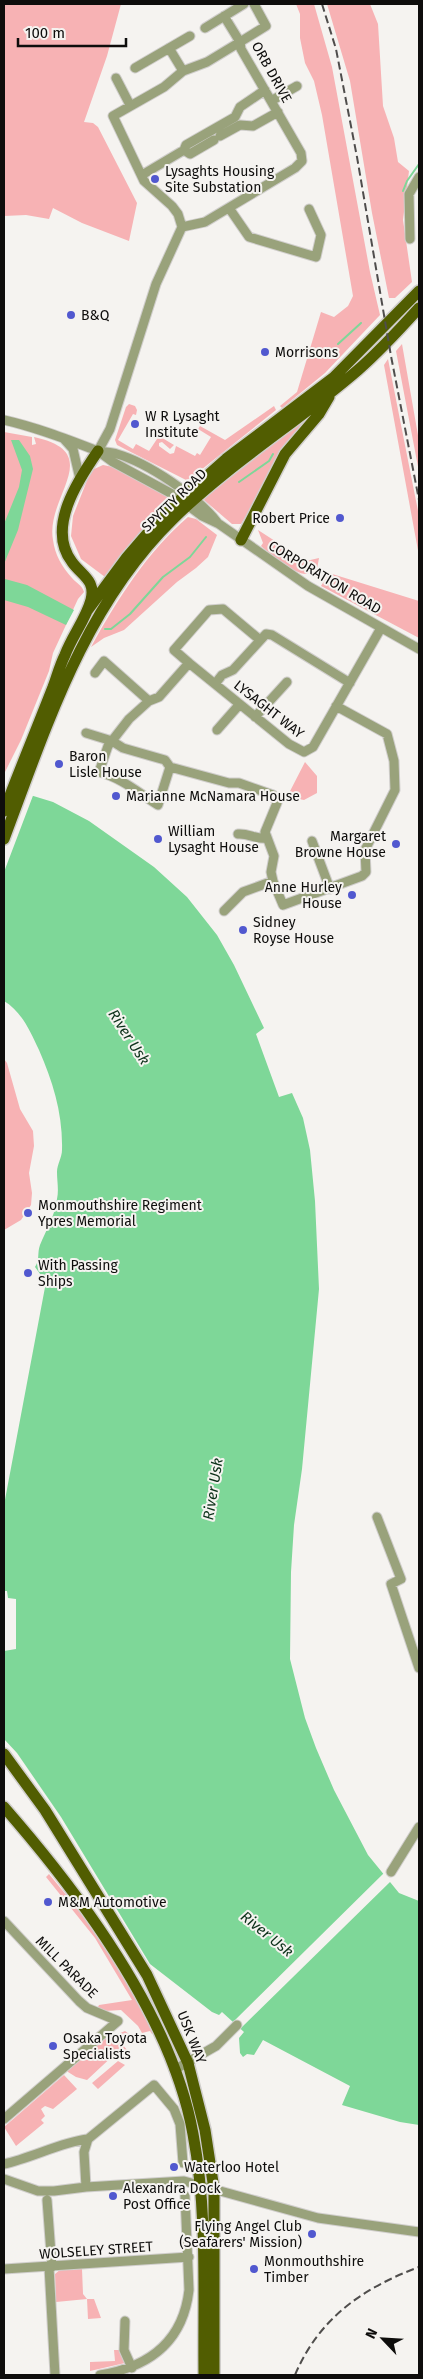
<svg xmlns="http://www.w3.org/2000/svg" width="423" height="2379" font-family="'Fira Sans',sans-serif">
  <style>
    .green { fill: #f7b2b4 }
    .water { fill: #7ed798 }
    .pier { fill: #f5f3f0 }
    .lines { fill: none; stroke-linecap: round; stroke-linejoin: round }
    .stream { stroke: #7ed798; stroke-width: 2 }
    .minor-casing { stroke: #d0cecc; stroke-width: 11 }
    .major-casing { stroke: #d0cecc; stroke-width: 14 }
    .minor { stroke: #99a27b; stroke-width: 9 }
    .major { stroke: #515d01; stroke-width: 11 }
    .rail { stroke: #4f4d4c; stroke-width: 2; stroke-dasharray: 8 4; stroke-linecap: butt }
    .poi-dot { fill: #5158cf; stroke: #f5f3f0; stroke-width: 2 }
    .labels { text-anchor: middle; stroke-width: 4; stroke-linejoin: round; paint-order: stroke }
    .street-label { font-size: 14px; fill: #0e0d0c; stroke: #f5f3f0 }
    .poi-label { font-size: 14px; fill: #0e0d0c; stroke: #f5f3f0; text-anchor: start }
    .water-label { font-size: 15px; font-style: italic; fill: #0b3119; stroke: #f5f3f0 }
  </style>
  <rect width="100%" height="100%" fill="#f5f3f0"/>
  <path class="green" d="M4,4h117l-14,52 -23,66 9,1 5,4 39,76 -8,38 -47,-18 -29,-15 -4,11 -23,-4 -22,1z
    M296,4h18l18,63 38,205 10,43 -55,58 -43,35 -2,-2 17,-14 24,-80 13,5 14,-11 5,-10 -31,-181 -8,-34 -9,-18 -5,-25v-24z
    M327,4h43l8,20 5,82 11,32 4,24 11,9 -6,49 9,62 -17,16h-6l-17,-85 -22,-132z
    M402,344l17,97v31l-23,-121z
    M388,359l31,157v40l-35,-191z
    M129,404l6,2 2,4 -1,5 -3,-1 -15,26 15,9 3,-5 13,7 10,-15 15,9 -4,4 -8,-7 -3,1v3l11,8 4,-1 2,-7 19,10 2,-3 3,2 11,-18 -13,-8 2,-3 25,14 49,-34 2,4 -85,68 -5,2 -69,-35 -2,-5 11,-33z
    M306,418l-65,106h-9l-28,-24 3,-7z
    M4,432l28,5v8l4,-1 -2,-7c73,16 11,59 19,103 2,15 9,27 19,38 4,5 10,7 12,14l-6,7 -25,54 -4,18 -28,69 -17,34z
    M103,465l10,2 59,32 -31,33 -36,45 -24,-18 -10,-23 2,-20 15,-38 4,-8z
    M188,517l8,2 21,16 -9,22 -12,11 -19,14 -53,48 -20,8 -13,9c26,-47 56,-95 97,-130z
    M258,530l48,31 13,-3 -2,11c-4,2 -7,5 -11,5 -12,0 -36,-20 -45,-28l2,-3z
    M329,573l90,28v37l-98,-52z
    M305,762l12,14v17l-13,7 -17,-3z
    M4,1059l3,4 13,46 13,22 1,15 -5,27 3,20 -1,12 -10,15 -17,10z
    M49,1874l41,50 32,47 32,62 -2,1 -2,-3 -8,2 -4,-7 -17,-16 -16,1 -8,-2 2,-4 33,-5 -37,-62 -49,-61z
    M125,2031l8,6 -11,7 6,7 -11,1 -30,28 -11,-3 -8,-5 -1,-3 39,-33 12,-2z
    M118,2061l7,4 -27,24 -6,-6z
    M64,2075l13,14 -24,20 -8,-3 -4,3 4,7 -4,4 3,3 -28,23 -12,-19z
    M61,2269h21l1,25 4,5h7l7,19 -13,1 -1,-20 -31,3 -1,-28z
    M114,2350h10l1,13 -35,8v-9l25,-1z"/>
  <path class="water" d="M11,440h8l11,16 3,13 -15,61 -14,34 1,15 22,6 47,25 -8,15 -38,-18 -24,-7v-76l15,-37 3,-17z
    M4,787l49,15 36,19 65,46 33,30 30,38 17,30 30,63 -8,6 23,63 13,-4 11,25 7,32 5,51 4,88 -17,180 -8,56 -3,47 -1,87 15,59 11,30 18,42 34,65 31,38 20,8v224l-19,-3 -58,-17 8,-19 -87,-46 -9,15 -7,-1 -4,3 -3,-4 -1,-15 5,-6 -22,-20 -3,3 -7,-3 -62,-48 -89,-147 -44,-64 -13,-14v-88l12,-2v-50l-8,-1 -1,-7h-3v-86l42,-223 -11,-15c5,-7 2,-14 5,-22 6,-15 15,-29 17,-46 2,-9 0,-18 0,-27 0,-7 5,-15 5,-22 1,-36 -9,-68 -23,-100 -9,-19 -17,-38 -35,-49z"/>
  <path class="pier" d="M4,784l30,9 -30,79z
    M385,1872l7,9 -2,1 -149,146 -8,-6z"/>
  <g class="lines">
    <path class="stream" d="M403,191l4,-10 12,-17
      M338,344l23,-21
      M239,482l30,-21 4,-7
      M105,629h6l19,-15 33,-37 27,-20 16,-20"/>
    <defs>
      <path id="minor" d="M224,16l16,26 26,-16 -12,-22
        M205,28l39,-24
        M169,48l14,23
        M135,68l55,-32
        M116,78l14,27
        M271,101l26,-15
        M220,136l20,-11 13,1 25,-14
        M184,150l6,4 24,-14
        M142,175l42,-25 2,-5 49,-28 5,-10 25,-17
        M229,208l20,29 67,20 5,-22 -12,-26
        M410,239l-1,-45 10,-17
        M4,420c31,7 60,18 91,30 7,2 15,2 22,4 31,9 80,42 100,68
        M64,439l9,10 7,30
        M98,451l12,-22 46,-145 26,-57 23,-5 90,-54 7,-7 -1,-8 -60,-104 -1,-7 -33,20 -24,9 -19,16 -51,29 31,65 28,25 6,8 4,13
        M98,451l15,11 61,33 28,21 17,8 89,62 111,63
        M189,663l-15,-13 35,-40 14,-1 37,31
        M95,673l9,-12 45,40
        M215,684l7,-9 11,-5 33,-36 6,1 78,48
        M255,717l32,-35
        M217,730l22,-25
        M86,733l26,8 11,7 42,12 5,7 59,16h10l34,12 4,8 -12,29 9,24 -3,16 2,9 10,24 79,-29 4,-4 -1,-22 30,-60 -1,-29 -7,-27 -51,-28
        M170,767l-12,38c-19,-12 -38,-28 -59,-33l9,-26 21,-27 20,-18 10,-4 30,-34 100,81 15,8 9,-5 68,-119
        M238,834c11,-1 18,6 29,4
        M312,841l18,48
        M224,911l19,-19 30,-11
        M377,1517l24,62 -10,5 28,84
        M391,1872l28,-45
        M4,1921l75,80 8,7 31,13 -114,98
        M174,2070l42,-24 21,-21
        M88,2139l66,-54 20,24 6,15 3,39
        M4,2164c28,-6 57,-22 84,-25l-4,13 2,35
        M4,2179l34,12h16l32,-4 98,-6 134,37 101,14
        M47,2200l5,67
        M49,2267l6,108
        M4,2269l185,-12
        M125,2321l-1,29 8,18
        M100,2375c49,-8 83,-33 89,-85l-4,-94"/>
      <path id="major" d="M241,540l44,-86 34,-40 10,-17
        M87,611l40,-54 37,-43 62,-55 107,-81 86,-87
        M4,811c16,-42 33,-83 49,-124 4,-11 7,-22 12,-32 7,-19 21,-36 26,-55 5,-20 -9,-24 -19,-38 -26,-34 6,-82 26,-111
        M4,839c43,-114 80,-233 169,-320 57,-56 125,-97 185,-149 22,-19 42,-41 61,-62
        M4,1754l41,56 102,165 41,88 17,67 9,59v186
        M4,1807c77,88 168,209 189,327 15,79 10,161 11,241"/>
    </defs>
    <use href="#minor" class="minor-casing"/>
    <use href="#major" class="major-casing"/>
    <use href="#minor" class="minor"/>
    <use href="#major" class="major"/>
    <path class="rail" d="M322,4l14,45 21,108 34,199 28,144
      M295,2375c24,-57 68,-87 124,-108"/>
  </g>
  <g class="poi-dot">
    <circle cx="155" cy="179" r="5"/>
    <circle cx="71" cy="315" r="5"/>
    <circle cx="265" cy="352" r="5"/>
    <circle cx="135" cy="424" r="5"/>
    <circle cx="340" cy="518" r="5"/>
    <circle cx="59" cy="764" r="5"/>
    <circle cx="116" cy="796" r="5"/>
    <circle cx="158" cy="839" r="5"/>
    <circle cx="396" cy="844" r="5"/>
    <circle cx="352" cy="895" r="5"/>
    <circle cx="243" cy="930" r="5"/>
    <circle cx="28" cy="1213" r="5"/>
    <circle cx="28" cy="1273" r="5"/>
    <circle cx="48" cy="1902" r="5"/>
    <circle cx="53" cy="2046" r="5"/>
    <circle cx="174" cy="2167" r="5"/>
    <circle cx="113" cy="2196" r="5"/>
    <circle cx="312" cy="2234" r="5"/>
    <circle cx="254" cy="2269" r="5"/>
  </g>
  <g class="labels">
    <g class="street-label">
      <text transform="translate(272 72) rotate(61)" y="5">ORB DRIVE</text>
      <text transform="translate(174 500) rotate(-44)" y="5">SPYTTY ROAD</text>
      <text transform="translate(325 577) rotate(31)" y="5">CORPORATION ROAD</text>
      <text transform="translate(269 709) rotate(38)" y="5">LYSAGHT WAY</text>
      <text transform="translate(67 1967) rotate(45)" y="5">MILL PARADE</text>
      <text transform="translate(192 2037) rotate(68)" y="5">USK WAY</text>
      <text transform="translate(96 2250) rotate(-4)" y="5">WOLSELEY STREET</text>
    </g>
    <g class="poi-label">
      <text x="165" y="176">Lysaghts Housing<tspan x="165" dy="16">Site Substation</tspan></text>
      <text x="81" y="320">B&amp;Q</text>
      <text x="275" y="357">Morrisons</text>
      <text x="145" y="421">W R Lysaght<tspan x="145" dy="16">Institute</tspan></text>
      <text x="330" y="523" text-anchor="end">Robert Price</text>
      <text x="69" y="761">Baron<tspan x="69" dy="16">Lisle House</tspan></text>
      <text x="126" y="801">Marianne McNamara House</text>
      <text x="168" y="836">William<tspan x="168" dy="16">Lysaght House</tspan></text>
      <text x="386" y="841" text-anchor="end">Margaret<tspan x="386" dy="16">Browne House</tspan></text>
      <text x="342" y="892" text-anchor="end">Anne Hurley<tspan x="342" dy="16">House</tspan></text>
      <text x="253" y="927">Sidney<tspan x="253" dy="16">Royse House</tspan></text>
      <text x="38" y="1210">Monmouthshire Regiment<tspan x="38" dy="16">Ypres Memorial</tspan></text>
      <text x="38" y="1270">With Passing<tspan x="38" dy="16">Ships</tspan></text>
      <text x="58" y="1907">M&amp;M Automotive</text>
      <text x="63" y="2043">Osaka Toyota<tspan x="63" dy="16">Specialists</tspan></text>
      <text x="184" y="2172">Waterloo Hotel</text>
      <text x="123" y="2193">Alexandra Dock<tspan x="123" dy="16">Post Office</tspan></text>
      <text x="302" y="2231" text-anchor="end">Flying Angel Club<tspan x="302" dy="16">(Seafarers' Mission)</tspan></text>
      <text x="264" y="2266">Monmouthshire<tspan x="264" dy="16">Timber</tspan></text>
    </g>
    <g class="water-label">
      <text transform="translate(129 1037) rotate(57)" y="5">River Usk</text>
      <text transform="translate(213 1489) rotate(-81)" y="5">River Usk</text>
      <text transform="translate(267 1934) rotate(39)" y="5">River Usk</text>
    </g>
  </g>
  <rect width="423" height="2379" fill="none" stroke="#0e0d0c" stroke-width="10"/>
  <g transform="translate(383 2339) rotate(295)" stroke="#f5f3f0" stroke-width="4" paint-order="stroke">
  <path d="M0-4L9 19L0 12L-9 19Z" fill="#0e0d0c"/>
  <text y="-8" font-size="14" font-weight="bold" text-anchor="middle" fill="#0e0d0c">N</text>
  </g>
  <path d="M18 38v8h108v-8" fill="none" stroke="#0e0d0c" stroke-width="2.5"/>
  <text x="25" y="38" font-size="15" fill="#0e0d0c" stroke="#f5f3f0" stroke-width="4" paint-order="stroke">100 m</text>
</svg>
